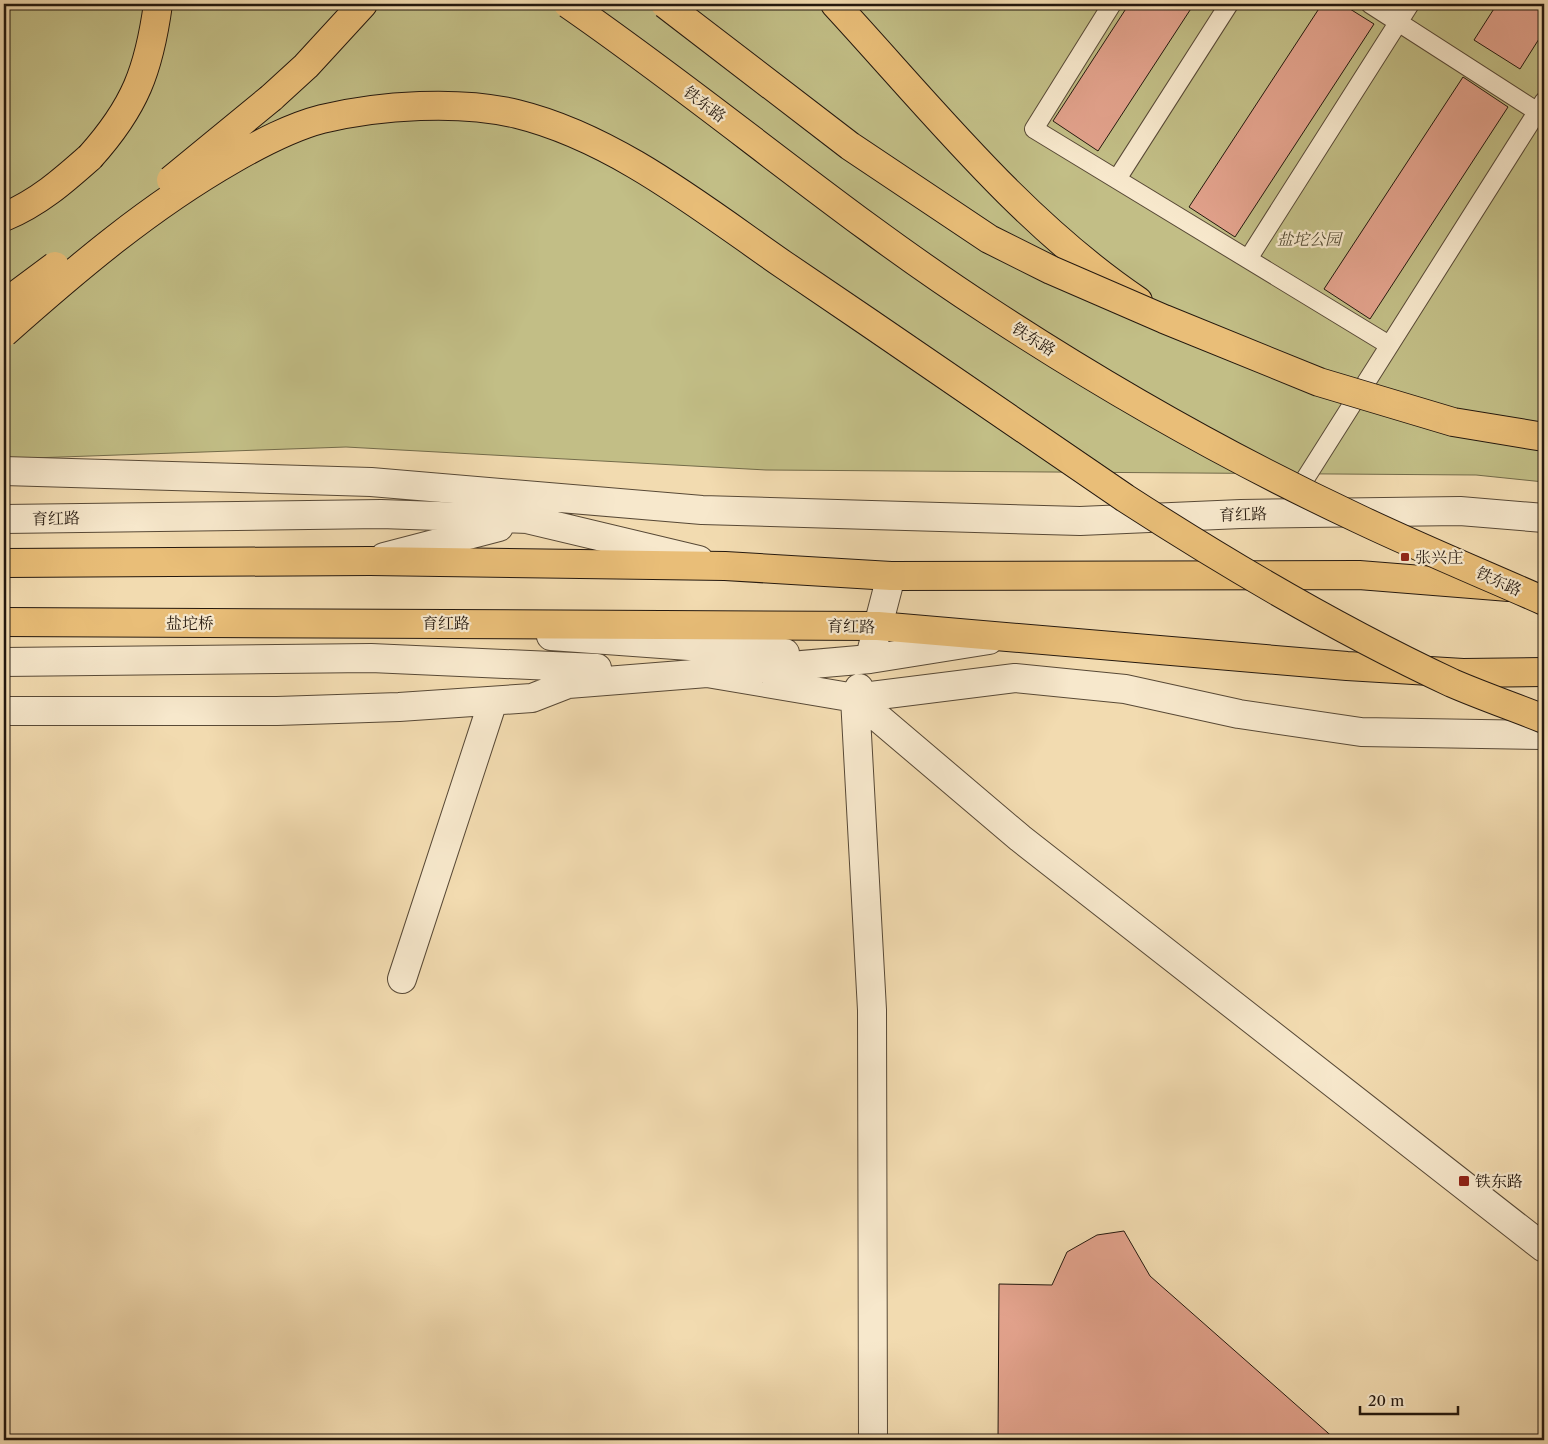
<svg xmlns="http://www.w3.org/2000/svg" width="1548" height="1444" font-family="'Libre Caslon Text','Noto Serif SC',serif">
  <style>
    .green { fill: #c2be86; stroke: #736b4a }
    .building { fill: #e2a28c; stroke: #24180e }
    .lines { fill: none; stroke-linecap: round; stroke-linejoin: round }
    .service-casing { stroke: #584936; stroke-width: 20 }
    .minor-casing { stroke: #584936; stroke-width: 30 }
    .trunk-casing { stroke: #24180e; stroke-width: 30 }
    .service { stroke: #f7e8cc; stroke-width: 18 }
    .minor { stroke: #f7e8cc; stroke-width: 28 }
    .trunk { stroke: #e9be78; stroke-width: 28 }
    .trunk-bridge-casing { stroke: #24180e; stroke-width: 30; stroke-linecap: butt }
    .trunk-bridge { stroke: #e9be78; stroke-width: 28 }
    .poi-dot { fill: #8f2418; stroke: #f7e8cc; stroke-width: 2 }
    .labels { text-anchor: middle; stroke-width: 4.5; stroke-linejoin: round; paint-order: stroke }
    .street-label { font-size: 16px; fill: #24180e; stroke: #f7e8cc }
    .park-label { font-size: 16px; font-style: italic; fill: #534a32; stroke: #f7e8cc }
    .poi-label { font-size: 16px; fill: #24180e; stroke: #f7e8cc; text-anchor: start }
  </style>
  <rect width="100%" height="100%" fill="#f2dbb0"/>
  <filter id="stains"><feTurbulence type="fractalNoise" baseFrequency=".004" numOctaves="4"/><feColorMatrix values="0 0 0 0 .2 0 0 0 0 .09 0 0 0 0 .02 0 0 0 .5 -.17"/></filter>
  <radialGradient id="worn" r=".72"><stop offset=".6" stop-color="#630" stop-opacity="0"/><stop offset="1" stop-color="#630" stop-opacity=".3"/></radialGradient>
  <path class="green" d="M4,4h1540v478l-68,-7 -710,-5 -420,-23 -342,12z"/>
  <path class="building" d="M1129,4h65l-96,147 -45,-30z
    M1322,4h20l32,20 -139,213 -46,-30z
    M1497,4h47v27l-24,38 -46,-29z
    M1463,77l45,30 -138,212 -46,-30z
    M1124,1231l26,45 186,164h-338l1,-156 53,1 15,-33 30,-17z"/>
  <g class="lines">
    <defs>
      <path id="service" d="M1112,4l-78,125 355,216
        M1370,4l174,112
        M1117,179l112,-175
        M1248,259l162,-255
        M1293,498l251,-397"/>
      <path id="minor" d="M4,471l367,11 331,28 169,5 209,6 161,-7 219,-3 84,7
        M510,515l189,45
        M4,519l377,-5 147,5
        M384,557l115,-30
        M551,636l234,17
        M872,649l19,-73
        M4,662l367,-4 226,10
        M744,670l126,-11 119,-19
        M859,688l-4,10 17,312 1,430
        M855,698l165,140 524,410
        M4,711h273l122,-4 133,-9 36,-14 139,-11 148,25 160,-20 110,11 114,25 122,18 183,3
        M402,979l91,-278"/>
      <path id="trunk" d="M835,4c95,103 186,218 303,297
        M271,98l35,-32 57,-62
        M4,217c34,-14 59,-36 86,-60
        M4,563l366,-2 355,5 166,10 468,-1 150,12
        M4,622l874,4 469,40 116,7 81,-1"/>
    </defs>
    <use href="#service" class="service-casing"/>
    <use href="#minor" class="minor-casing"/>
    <use href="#trunk" class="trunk-casing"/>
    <use href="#service" class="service"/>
    <use href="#minor" class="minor"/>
    <use href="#trunk" class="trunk"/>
    <defs>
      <path id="trunk-bridge" d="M568,4c142,98 274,212 419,306 119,78 244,149 372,209 61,29 124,55 185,82
        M665,4l185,142 139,93 62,31 113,49 155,63 134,40 91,15
        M90,157c45,-50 59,-87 68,-153
        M171,180l100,-82
        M4,304l51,-38
        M4,333c72,-64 145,-126 229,-174 28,-16 58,-32 89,-40 58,-14 138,-19 195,-5 98,24 186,95 267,151 114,77 227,155 341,233 105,68 214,132 327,185 30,13 62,24 92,36"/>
    </defs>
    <use href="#trunk-bridge" class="trunk-bridge-casing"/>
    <use href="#trunk-bridge" class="trunk-bridge"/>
  </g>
  <g class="poi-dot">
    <rect x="1400" y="552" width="10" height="10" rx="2.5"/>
    <rect x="1458" y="1175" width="12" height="12" rx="2.5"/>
  </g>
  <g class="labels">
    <g class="street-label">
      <text transform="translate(705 104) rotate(37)" y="6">铁东路</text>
      <text transform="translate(1034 339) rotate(32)" y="6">铁东路</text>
      <text transform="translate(1243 514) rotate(-2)" y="6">育红路</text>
      <text transform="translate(56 518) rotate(-1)" y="6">育红路</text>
      <text transform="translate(1499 581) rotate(24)" y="6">铁东路</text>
      <text x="190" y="629">盐坨桥</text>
      <text x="446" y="629">育红路</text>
      <text transform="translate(851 626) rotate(1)" y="6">育红路</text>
    </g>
    <g class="park-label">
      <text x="1309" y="245">盐坨公园</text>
    </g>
    <g class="poi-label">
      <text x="1415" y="563">张兴庄</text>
      <text x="1475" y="1187">铁东路</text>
    </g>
  </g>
  <rect width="1548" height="1444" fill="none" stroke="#f2dbb0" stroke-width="20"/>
  <rect x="5" y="5" width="1538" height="1434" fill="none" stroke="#24180e" stroke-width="2.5"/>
  <rect x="10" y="10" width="1528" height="1424" fill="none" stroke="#24180e"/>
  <path d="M1360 1406v8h98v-8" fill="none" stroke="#24180e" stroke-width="2.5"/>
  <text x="1368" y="1406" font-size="15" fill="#24180e" stroke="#f7e8cc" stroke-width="4" paint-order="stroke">20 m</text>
  <rect width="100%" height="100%" filter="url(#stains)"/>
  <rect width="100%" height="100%" fill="url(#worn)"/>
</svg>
